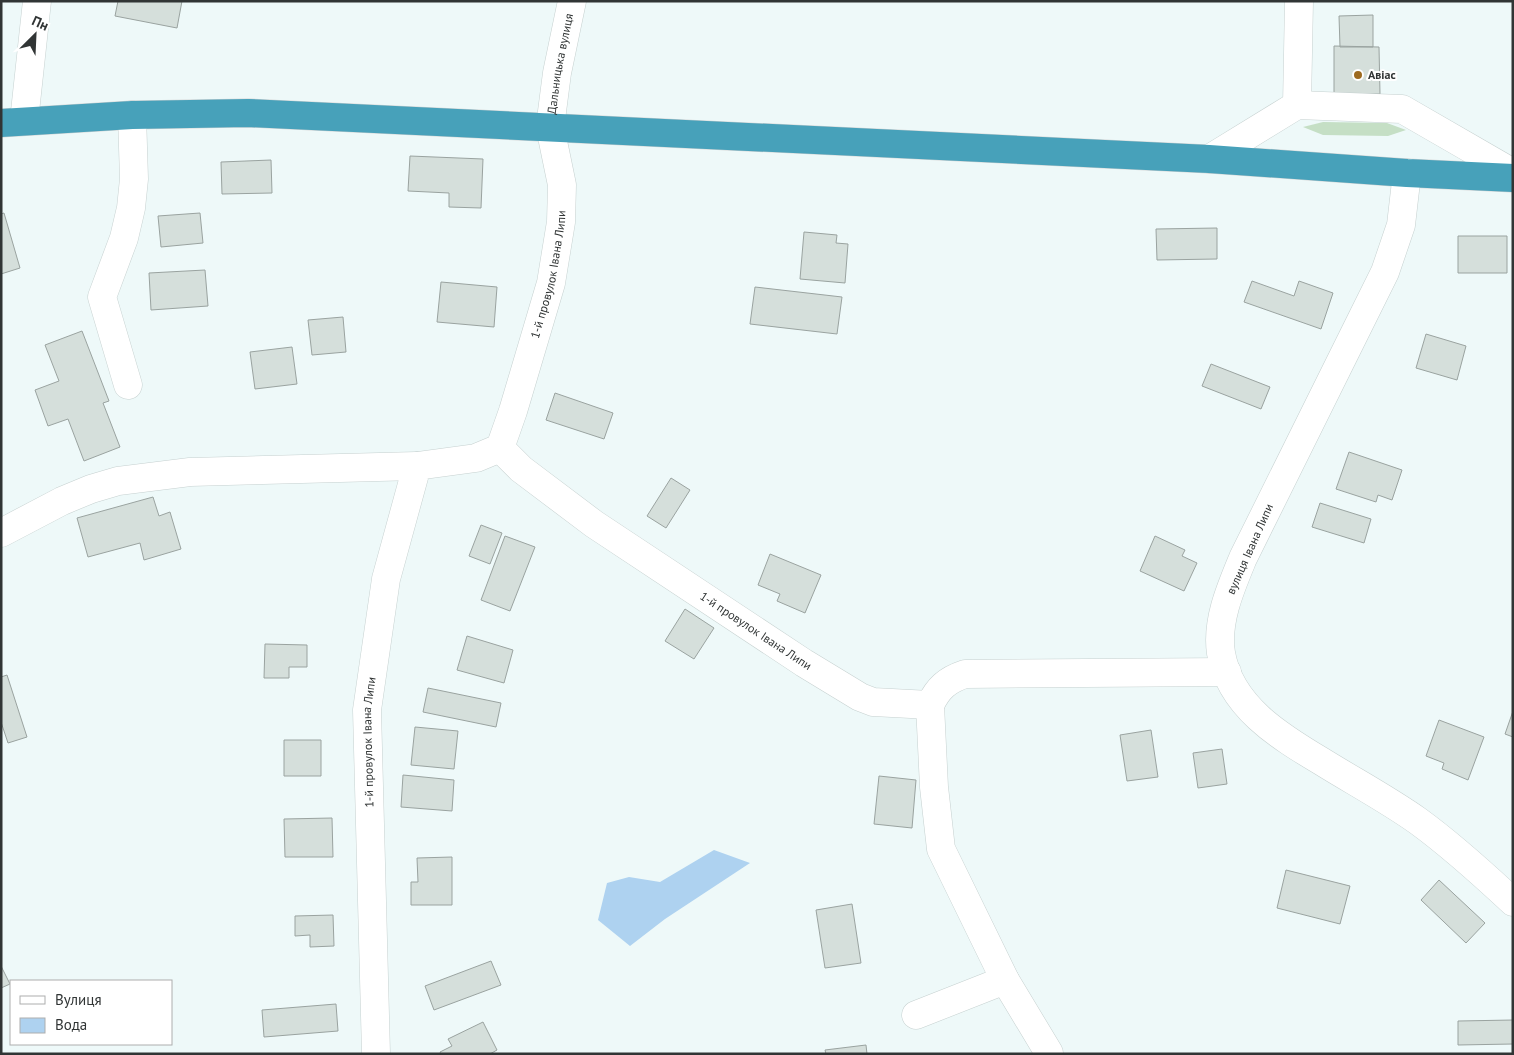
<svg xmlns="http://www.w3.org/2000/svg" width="1514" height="1055" font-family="'PT Sans',sans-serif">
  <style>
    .green { fill: #c5dfc5 }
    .water { fill: #aed2f0 }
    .building { fill: #d5dfdb; stroke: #9aa3a0 }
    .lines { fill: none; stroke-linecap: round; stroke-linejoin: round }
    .minor-casing { stroke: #c6d1d0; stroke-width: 29 }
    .highway-casing { stroke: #d2d3d3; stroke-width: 29 }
    .minor { stroke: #fff; stroke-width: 28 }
    .highway { stroke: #47a1ba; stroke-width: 28 }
    .poi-dot { fill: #9d6a20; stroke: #fff; stroke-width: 2 }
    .labels { text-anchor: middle; stroke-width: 4; stroke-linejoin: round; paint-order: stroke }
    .street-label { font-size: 12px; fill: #313535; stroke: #fff }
    .poi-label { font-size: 12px; font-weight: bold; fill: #313535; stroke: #fff; text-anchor: start }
  </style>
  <rect width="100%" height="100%" fill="#eef9f9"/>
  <path class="green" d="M1323,122l64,1 19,7 -18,6 -65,-1 -20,-8z"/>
  <path class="water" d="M714,850l36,13 -85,56 -35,27 -32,-26 9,-37 22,-6 31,5z"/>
  <path class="building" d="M118,1h64l-5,27 -62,-12z
    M1373,15v32h-33l-1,-31z
    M1334,46l45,1 1,47h-46z
    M410,156l73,3 -2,49 -32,-1v-14l-41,-2z
    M271,160l1,33 -50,1 -1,-32z
    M4,213l16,55 -19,6v-60z
    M200,213l3,30 -42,4 -3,-31z
    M1217,228v31l-60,1 -1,-31z
    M804,232l33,3 -1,8 12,1 -3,39 -45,-4z
    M1458,236h49v37h-49z
    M205,270l3,36 -57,4 -2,-37z
    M1252,281l42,15 5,-15 34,12 -12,36 -77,-27z
    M441,282l56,5 -3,40 -57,-5z
    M755,287l87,10 -5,37 -87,-10z
    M343,317l3,35 -34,3 -4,-35z
    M82,331l27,70 -6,2 17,44 -36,14 -16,-42 -20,7 -13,-36 24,-9 -14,-36z
    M1426,334l40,12 -9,34 -41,-12z
    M292,347l5,37 -42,5 -5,-37z
    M1211,364l59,23 -9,22 -59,-23z
    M555,393l58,20 -9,26 -58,-19z
    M1349,452l53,18 -10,30 -14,-5 -2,7 -40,-13z
    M671,478l19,12 -24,38 -19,-12z
    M153,497l6,19 11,-4 11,37 -37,11 -4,-17 -52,14 -11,-39z
    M1320,503l51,16 -7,24 -52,-16z
    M481,525l21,8 -12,31 -21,-8z
    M505,536l30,11 -25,64 -29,-11z
    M1155,536l30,14 -3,6 15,7 -13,28 -44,-20z
    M770,554l51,21 -16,38 -28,-12 3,-7 -22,-9z
    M685,609l29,19 -20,31 -29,-18z
    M467,636l46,14 -9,33 -47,-13z
    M265,644l42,1v22h-18v11h-25z
    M7,675l20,62 -19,6 -7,-21v-45z
    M428,688l73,15 -5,24 -73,-15z
    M1513,711v26l-8,-3z
    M1439,720l45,17 -16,43 -26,-11 2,-6 -18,-7z
    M415,727l43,4 -4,38 -43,-4z
    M1151,730l7,47 -31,4 -7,-46z
    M284,740h37v36h-37z
    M1222,749l5,35 -29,4 -5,-35z
    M403,775l51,5 -2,31 -51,-4z
    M879,776l37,4 -4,48 -38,-4z
    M332,818l1,39h-48l-1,-38z
    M452,857v48h-41v-23h7l-1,-24z
    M1286,870l64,16 -10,38 -63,-16z
    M1439,880l46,43 -19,20 -45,-43z
    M852,904l9,59 -36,5 -9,-58z
    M333,915l1,31 -24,1v-12l-15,1v-20z
    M491,961l10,24 -67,25 -9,-24z
    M1,966l9,18 -9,4z
    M336,1004l2,27 -74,6 -2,-27z
    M1513,1020v24l-55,1v-24z
    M483,1022l14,28 -7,4h-49l-1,-2 12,-6 -4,-7z
    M866,1045l1,9h-41l-1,-4z"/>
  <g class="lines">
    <defs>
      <g id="minor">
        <path d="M1297,105l2,-104"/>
        <path d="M24,121l13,-120"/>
        <path d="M1209,159l88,-54 105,4 111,64"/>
        <path d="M1407,173l-6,52 -16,47 -142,286c-12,29 -27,63 -22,95 9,53 58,83 100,108 32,20 66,38 97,60 33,24 65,53 95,81"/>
        <path d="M128,385l-26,-88 22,-59 7,-30 3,-29 -2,-64"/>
        <path id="s1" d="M500,448l21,21 73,55 210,139 56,34 13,5 57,3c8,-17 17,-25 35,-31l262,-2"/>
        <path d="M1,533l61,-32 29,-12 27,-8 72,-9 227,-6"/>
        <path d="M930,705l4,82 7,62 64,131 44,73"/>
        <path d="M916,1015l89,-35"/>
        <path id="s2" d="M376,1054l-9,-344 19,-131 31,-113 59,-8 24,-10 13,-37 38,-128 10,-61 1,-37 -12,-58 7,-54 15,-72"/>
      </g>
      <path id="highway" d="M1,123l131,-8 116,-2 961,46 198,14 106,5"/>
    </defs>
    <use href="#minor" class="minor-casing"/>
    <use href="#highway" class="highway-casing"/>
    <use href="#minor" class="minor"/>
    <use href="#highway" class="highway"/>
  </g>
  <circle class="poi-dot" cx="1358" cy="75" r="5"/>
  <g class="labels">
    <g class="street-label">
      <text dy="4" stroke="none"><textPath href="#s2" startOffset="1074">Дальницька вулиця</textPath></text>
      <text dy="4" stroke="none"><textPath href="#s2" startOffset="860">1-й провулок Івана Липи</textPath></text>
      <text transform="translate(1250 549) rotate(-66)" y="4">вулиця Івана Липи</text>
      <text dy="4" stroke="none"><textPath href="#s1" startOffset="315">1-й провулок Івана Липи</textPath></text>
      <text dy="4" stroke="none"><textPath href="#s2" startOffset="312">1-й провулок Івана Липи</textPath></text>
    </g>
    <g class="poi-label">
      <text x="1368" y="79">Авіас</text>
    </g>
  </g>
  <rect width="1514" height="1055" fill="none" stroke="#313535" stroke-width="5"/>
  <rect x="10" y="980" width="162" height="65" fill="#ffffff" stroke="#adaeae"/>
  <rect x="20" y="996" width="25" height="8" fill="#ffffff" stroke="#adaeae"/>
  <text x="55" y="1005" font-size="15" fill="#313535">Вулиця</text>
  <rect x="20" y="1018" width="25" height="15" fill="#aed2f0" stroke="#adaeae"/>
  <text x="55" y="1030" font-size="15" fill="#313535">Вода</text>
  <g transform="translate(35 35) rotate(24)" stroke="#ffffff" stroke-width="4" paint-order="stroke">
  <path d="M0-4L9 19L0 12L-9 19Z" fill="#313535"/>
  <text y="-8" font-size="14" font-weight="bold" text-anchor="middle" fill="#313535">Пн</text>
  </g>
</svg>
